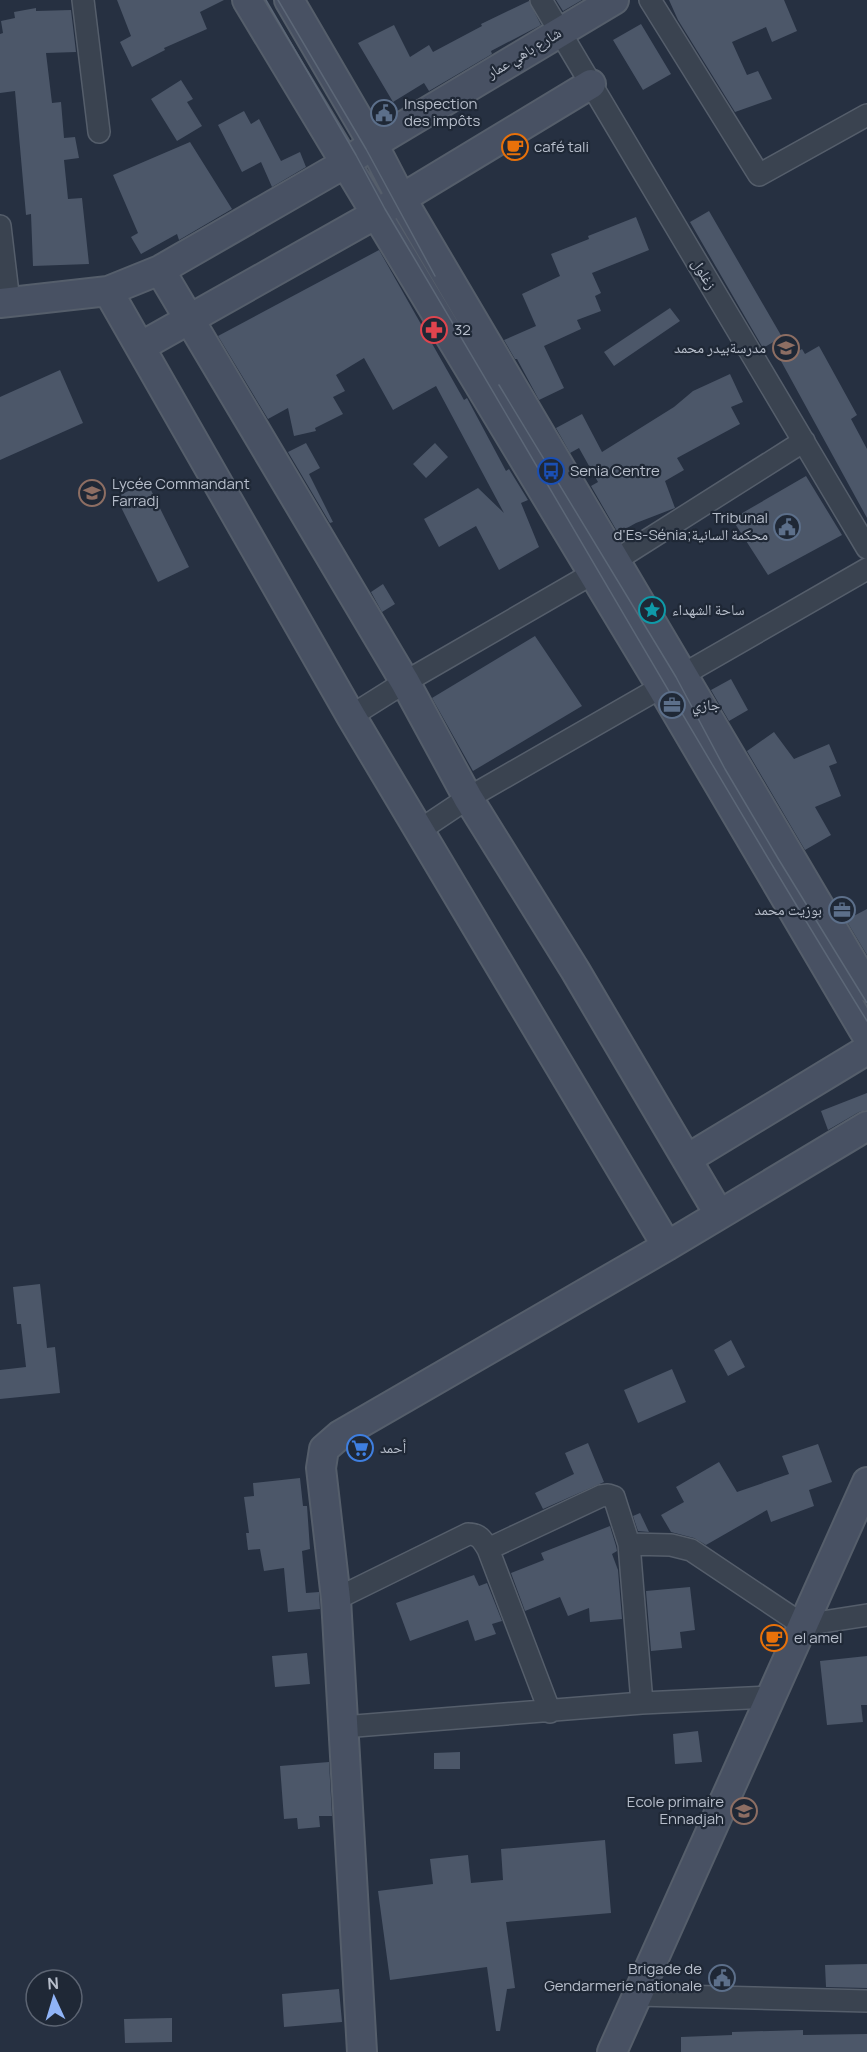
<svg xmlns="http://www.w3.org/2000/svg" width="867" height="2052" font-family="Manrope,'Noto Naskh Arabic',sans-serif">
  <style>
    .building { fill: #4c5769 }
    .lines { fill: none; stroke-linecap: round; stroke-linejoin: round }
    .street-casing { stroke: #555e6b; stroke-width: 24 }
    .secondary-casing { stroke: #555e6b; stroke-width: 32 }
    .street { stroke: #3a4350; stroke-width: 21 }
    .secondary { stroke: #485163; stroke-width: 28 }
    .tram { stroke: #5c6777; stroke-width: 1.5 }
    .labels { text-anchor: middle; stroke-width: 4.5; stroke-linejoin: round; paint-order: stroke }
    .street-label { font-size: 15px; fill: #b7becb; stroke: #1f2836 }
    .poi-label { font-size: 15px; fill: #b7becb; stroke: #1f2836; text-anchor: start }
  </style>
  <rect width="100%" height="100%" fill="#263041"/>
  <path class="building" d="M117,0h107l-24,12 7,17 -43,19 1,2 -33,17 -12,-25 11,-6z
    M556,0h26l-19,11z
    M669,0h115l13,31 -25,11 -6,-15 -34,15 15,33 11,-4 14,28 -37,13 -57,-92z
    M529,1l12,24 -50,26 1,3 -63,37 -5,-8 -31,19 -35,-59 36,-18 16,32 19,-12 4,7 49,-26 -1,-2z
    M36,8v3l35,-1 5,42 -30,1 6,50 9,-1 3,36 11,-1 4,21 -15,2 4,39 14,-1 7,66 -56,2 -2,-52 -5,1 -11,-124 -15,2v-59l3,-1 -2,-12 14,-3 -1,-6z
    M641,24l30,50 -28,16 -30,-50z
    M181,80l12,19 -6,3 15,24 -25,15 -26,-42z
    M244,111l7,13 8,-5 22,42 19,-9 6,15 -34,20 -11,-25 -19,10 -24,-47z
    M190,142l42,67 -53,31 -2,-6 -36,20 -10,-17 7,-4 -25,-58z
    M709,211l73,126 -19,11 -73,-126z
    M636,217l13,33 -57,23 9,20 -6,3 6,15 -24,9 4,9 -37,17 20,42 -25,12 -22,-41h-2l-11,-19 32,-14 -14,-32 38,-18 -9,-22 38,-15 -1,-3z
    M379,250l85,150 3,-2 39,73 3,-2 19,31 -7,3 18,44 -40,23 -23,-44 -37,21 -15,-28 54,-31 26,25 -68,-127 -43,24 -29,-52 -28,17 9,16 -12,6 10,17 -28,14 1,3 -22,5 -6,-28 -20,11 -50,-83z
    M670,308l10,13 -66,45 -10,-14z
    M819,346l38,69 -6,4 16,30v69l-86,-157 21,-12 3,5z
    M60,370l23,53 -83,37v-63z
    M730,374l13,28 -12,5 9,17 -63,34 7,12 -19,11 10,27 -39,15 -18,10 -27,-47 7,-4 -19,-34 -9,5 -14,-25 26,-14 20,38 72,-45 19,-16z
    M306,443l14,25 -11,6 24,48 -3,1 -42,-71z
    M435,443l13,14 -22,21 -13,-14z
    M806,476l36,59 -74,40 -36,-56z
    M147,482l42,85 -31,15 -42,-85z
    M383,584l12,20 -13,8 -11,-20z
    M535,636l47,70 -109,65 -41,-73z
    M731,679l17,31 -19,11 -18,-31z
    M774,732l20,27 35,-15 8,19 -8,3 12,30 -26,11 16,28 -26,15 -58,-99z
    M867,909v46l-21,-35z
    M867,1093v17l-8,2 -31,18 -7,-19z
    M40,1284l7,64 8,-1 5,46 -60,6v-29l26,-3 -5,-43h-4l-4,-37z
    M731,1340l14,27 -17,9 -14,-26z
    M672,1369l14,33 -48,21 -14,-33z
    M588,1443l16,39 -61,27 -8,-16 39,-19 -9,-21z
    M818,1444l14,38 -23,8 5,16 -43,16 -4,-12 -61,35 -12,-7 -23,-6 -10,-17 23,-13 -8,-15 43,-25 18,30 52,-18 -7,-18z
    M300,1478l3,28h4l3,43 -8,2 4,42 13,-1 1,17 -32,3 -4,-44 -20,3 -4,-22 -12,1 -2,-17h3l-5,-36 10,-1 -1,-13z
    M640,1513l9,19 -11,-1 -5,-15z
    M610,1526l6,20 1,5 -5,3 6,16 4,49 -32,3 -1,-14 -21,8 -8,-19 -35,14 -14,-38 33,-13 -3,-7z
    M474,1575l5,11 8,-3 15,38 -10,3 4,10 -21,7 -7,-21 -58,21 -14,-38z
    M690,1587l5,43 -15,2 2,16 -31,3 -5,-60z
    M307,1653l3,31 -35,3 -3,-31z
    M867,1656v49h-6l2,17 -36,3 -7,-64z
    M698,1731l4,31 -27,2 -2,-30z
    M460,1752v17h-26v-16z
    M329,1762l3,54h-13l1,11 -22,2 -1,-11 -13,1 -4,-53z
    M605,1840l6,73 -105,9 9,66 -8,1 -7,42h-4l-9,-64 -97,13 -12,-89 55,-7 -3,-25 38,-4 3,28 32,-3 -2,-31z
    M867,1964v24l-41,-1 -1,-22z
    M339,1989l3,33 -58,5 -2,-33z
    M172,2018v24l-47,1 -1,-24z
    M803,2030v5l64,-1v18h-186v-15l51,-2v-3z"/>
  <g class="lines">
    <defs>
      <path id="street" d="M83,0l16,132
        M541,0l326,548
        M650,0l109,175 108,-60
        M0,226l9,76
        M351,716l54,-34 211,-122 188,-119
        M420,830l48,-32 399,-229
        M629,1544l42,1 20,5 112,75 64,-10
        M488,1549l113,-53 7,-1 6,2 15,47 13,159
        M336,1599l132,-65c11,0 14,5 20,15l62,163
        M343,1727l299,-24 129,-6
        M637,1995l230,6"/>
      <path id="secondary" d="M247,0l414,686 206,350
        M289,0l84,144 28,54 466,789
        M160,270l245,412 63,116 107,172 144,244
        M108,291l243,425 316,530
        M0,303l108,-12 52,-21 184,-106 29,-20 241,-144
        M140,347l236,-133 215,-130
        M687,1159l180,-109
        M362,2052l-26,-453 -15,-131 3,-19 16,-14 327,-189 200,-120
        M612,2052l255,-570"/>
    </defs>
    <use href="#street" class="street-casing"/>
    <use href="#secondary" class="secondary-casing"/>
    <use href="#street" class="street"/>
    <use href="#secondary" class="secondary"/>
    <path class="tram" d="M266,0l90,155 29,54c161,270 317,544 482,812
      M278,0l88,149 69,127
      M499,385l177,292 49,92 54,91 88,143"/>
  </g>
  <defs>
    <symbol id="civic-ring" viewBox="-11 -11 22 22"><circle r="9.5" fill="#1f2836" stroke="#5c6f8a" stroke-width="1.5"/><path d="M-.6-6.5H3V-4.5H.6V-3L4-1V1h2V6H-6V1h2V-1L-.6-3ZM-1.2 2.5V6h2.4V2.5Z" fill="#5c6f8a"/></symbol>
    <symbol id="cafe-ring" viewBox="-11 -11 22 22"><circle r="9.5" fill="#1f2836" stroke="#e8710a" stroke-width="1.5"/><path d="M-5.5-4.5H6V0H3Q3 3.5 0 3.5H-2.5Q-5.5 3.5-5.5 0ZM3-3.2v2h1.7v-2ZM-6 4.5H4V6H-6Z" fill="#e8710a"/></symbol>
    <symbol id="pharmacy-ring" viewBox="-11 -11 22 22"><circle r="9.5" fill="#1f2836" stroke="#e0444e" stroke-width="1.5"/><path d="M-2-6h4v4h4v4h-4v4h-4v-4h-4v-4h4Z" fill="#e0444e"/></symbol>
    <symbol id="school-ring" viewBox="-11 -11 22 22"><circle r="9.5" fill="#1f2836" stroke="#8d6e63" stroke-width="1.5"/><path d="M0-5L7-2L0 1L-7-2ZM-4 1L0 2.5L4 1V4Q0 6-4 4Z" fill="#8d6e63"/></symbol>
    <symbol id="bus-ring" viewBox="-11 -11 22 22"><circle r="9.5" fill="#1f2836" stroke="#1a4fb4" stroke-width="1.5"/><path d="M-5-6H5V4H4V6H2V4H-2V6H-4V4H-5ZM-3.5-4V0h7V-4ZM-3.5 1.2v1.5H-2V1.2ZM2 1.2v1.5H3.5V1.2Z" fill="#1a4fb4"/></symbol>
    <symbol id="sight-ring" viewBox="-11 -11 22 22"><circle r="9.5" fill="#1f2836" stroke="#0f9aa8" stroke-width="1.5"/><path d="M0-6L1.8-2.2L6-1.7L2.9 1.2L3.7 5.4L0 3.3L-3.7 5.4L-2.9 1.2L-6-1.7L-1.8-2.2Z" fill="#0f9aa8"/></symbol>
    <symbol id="office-ring" viewBox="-11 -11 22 22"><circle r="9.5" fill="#1f2836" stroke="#5c6f8a" stroke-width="1.5"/><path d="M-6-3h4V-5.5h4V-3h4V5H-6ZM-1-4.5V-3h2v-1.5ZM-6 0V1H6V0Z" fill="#5c6f8a"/></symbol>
    <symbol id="supermarket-ring" viewBox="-11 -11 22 22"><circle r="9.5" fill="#1f2836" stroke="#3f7fe0" stroke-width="1.5"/><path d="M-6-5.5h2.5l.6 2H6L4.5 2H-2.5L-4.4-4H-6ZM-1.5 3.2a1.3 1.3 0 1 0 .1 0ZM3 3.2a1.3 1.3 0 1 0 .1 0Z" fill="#3f7fe0"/></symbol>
  </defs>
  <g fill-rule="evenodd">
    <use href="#civic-ring" x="369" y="98" width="30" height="30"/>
    <use href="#cafe-ring" x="500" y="132" width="30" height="30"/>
    <use href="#pharmacy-ring" x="419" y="315" width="30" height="30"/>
    <use href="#school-ring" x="771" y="333" width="30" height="30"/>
    <use href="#bus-ring" x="536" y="456" width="30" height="30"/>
    <use href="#school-ring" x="77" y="478" width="30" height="30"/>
    <use href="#civic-ring" x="772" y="512" width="30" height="30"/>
    <use href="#sight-ring" x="637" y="595" width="30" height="30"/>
    <use href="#office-ring" x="657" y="690" width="30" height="30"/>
    <use href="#office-ring" x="827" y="895" width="30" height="30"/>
    <use href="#supermarket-ring" x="345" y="1433" width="30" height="30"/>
    <use href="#cafe-ring" x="759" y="1623" width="30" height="30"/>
    <use href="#school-ring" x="729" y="1796" width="30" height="30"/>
    <use href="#civic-ring" x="707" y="1963" width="30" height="30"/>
  </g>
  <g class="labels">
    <g class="street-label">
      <text transform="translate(524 53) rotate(-31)" y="5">شارع باهي عمار</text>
      <text transform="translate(704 274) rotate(59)" y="5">زغلول</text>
    </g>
    <g class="poi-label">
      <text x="404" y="109">Inspection<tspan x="404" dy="17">des impôts</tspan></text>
      <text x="534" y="152">café tali</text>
      <text x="454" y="335">32</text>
      <text x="766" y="353" text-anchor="end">مدرسةبيدر محمد</text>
      <text x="570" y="476">Senia Centre</text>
      <text x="112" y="489">Lycée Commandant<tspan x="112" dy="17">Farradj</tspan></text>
      <text x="768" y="523" text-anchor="end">Tribunal<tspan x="768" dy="17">d'Es-Sénia;محكمة السانية</tspan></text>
      <text x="672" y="615">ساحة الشهداء</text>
      <text x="692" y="710">جازي</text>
      <text x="822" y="915" text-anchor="end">بوزيت محمد</text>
      <text x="380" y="1453">أحمد</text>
      <text x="794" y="1643">el amel</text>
      <text x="724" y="1807" text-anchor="end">Ecole primaire<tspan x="724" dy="17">Ennadjah</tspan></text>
      <text x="702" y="1974" text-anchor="end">Brigade de<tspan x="702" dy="17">Gendarmerie nationale</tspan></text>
    </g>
  </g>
  <g transform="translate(54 1998) rotate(356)"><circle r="28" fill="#1f2836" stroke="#5c6472" stroke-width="1.5"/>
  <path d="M0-4.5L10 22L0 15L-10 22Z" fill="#90b4f7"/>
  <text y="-9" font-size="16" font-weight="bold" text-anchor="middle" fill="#b7becb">N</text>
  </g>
</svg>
